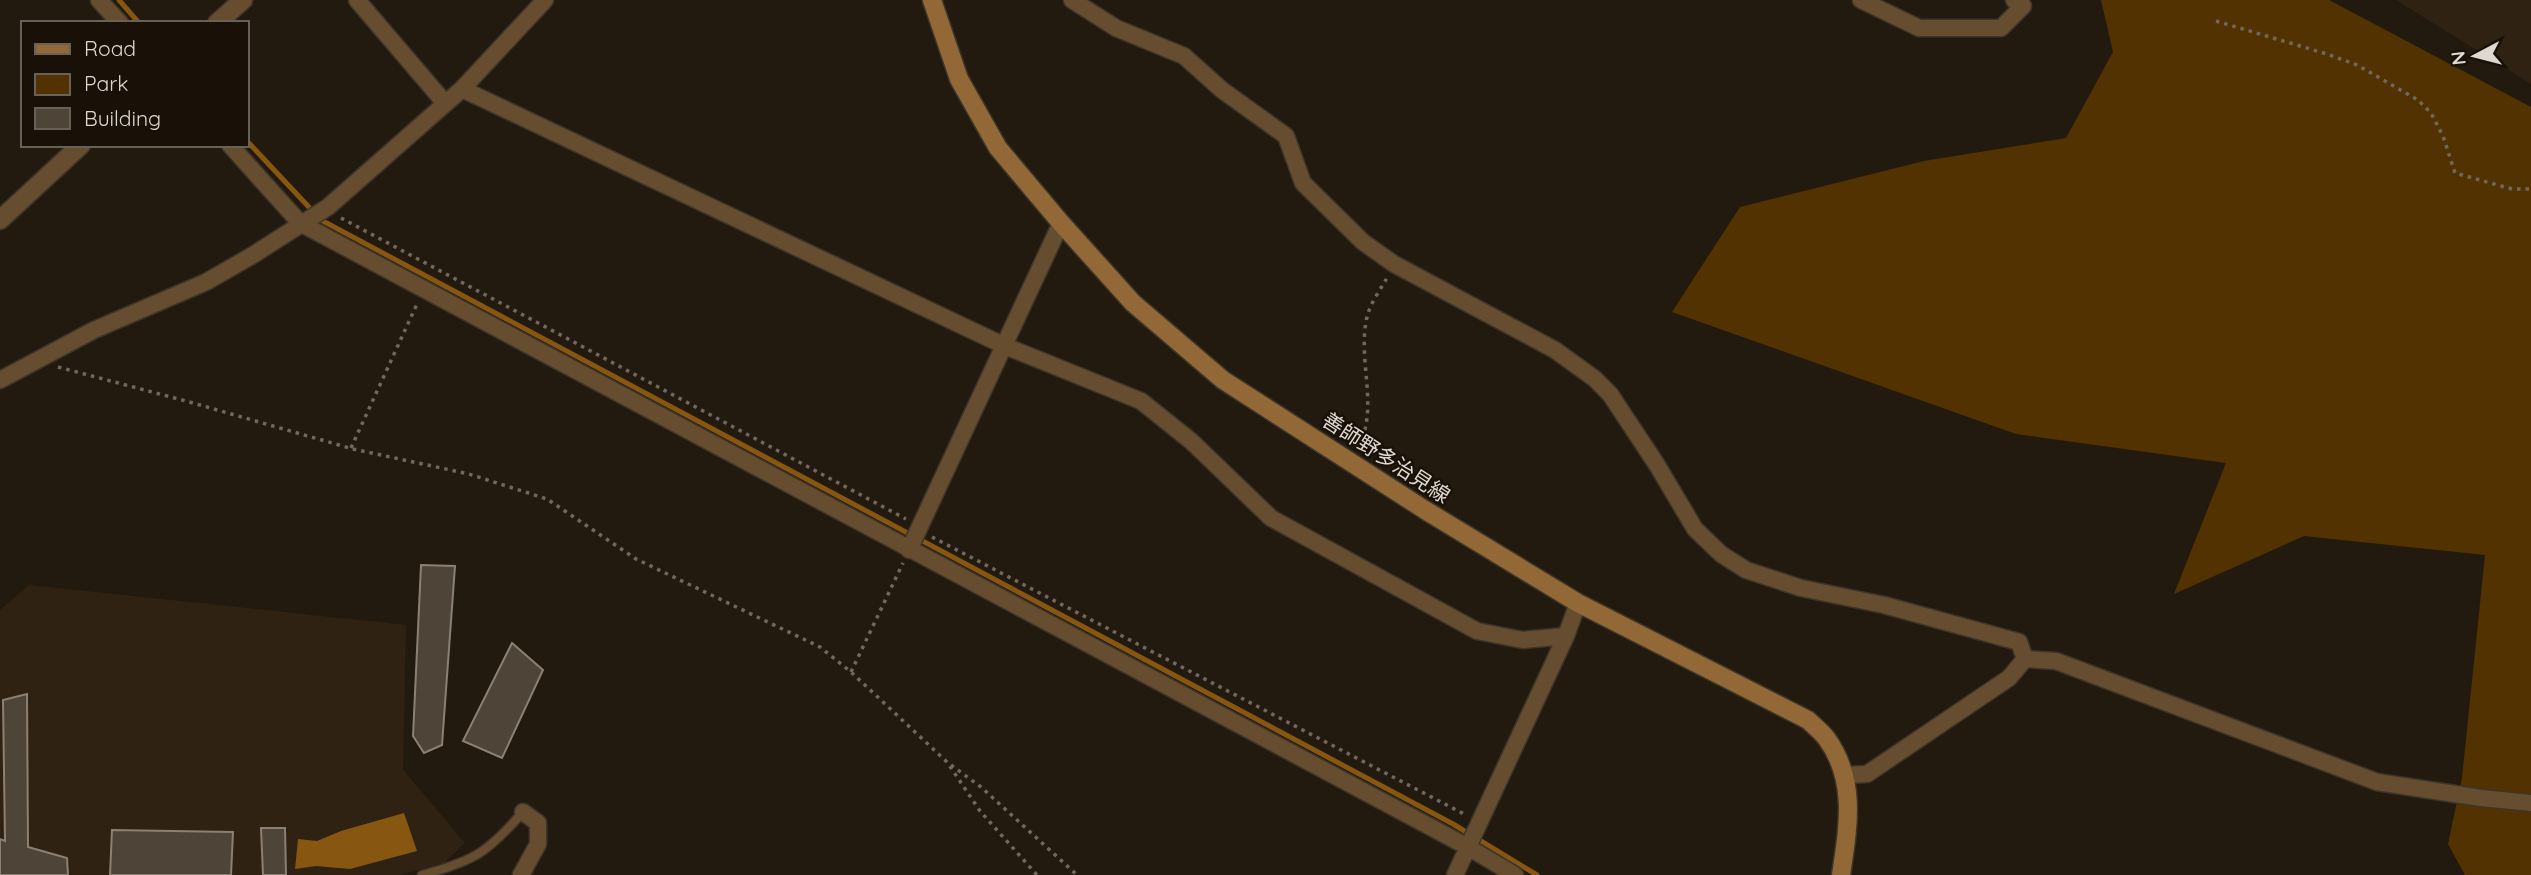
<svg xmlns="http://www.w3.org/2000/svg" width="2531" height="875" font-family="Quicksand,'Noto Sans JP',sans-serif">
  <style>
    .built { fill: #2f2212 }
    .green { fill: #533201 }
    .water { fill: #875711 }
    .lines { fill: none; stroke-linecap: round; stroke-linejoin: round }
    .stream { stroke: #875711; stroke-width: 5 }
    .building { fill: #4f4438; stroke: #8b8073; stroke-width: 2 }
    .service-casing { stroke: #3d352a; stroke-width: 11 }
    .minor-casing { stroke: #3d352a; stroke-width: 19 }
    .tertiary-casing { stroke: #3d352a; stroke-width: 21 }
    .secondary-casing { stroke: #3d352a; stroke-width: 21 }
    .path { stroke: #70685f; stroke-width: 3.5; stroke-dasharray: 3.5 5; stroke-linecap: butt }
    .service { stroke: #674d2f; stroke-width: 8 }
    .minor { stroke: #674d2f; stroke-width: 16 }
    .tertiary { stroke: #674d2f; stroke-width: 18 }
    .secondary { stroke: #926936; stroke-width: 18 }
    .labels { text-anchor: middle; stroke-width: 5; stroke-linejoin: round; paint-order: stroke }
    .street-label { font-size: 21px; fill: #dfd8d1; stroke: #191107 }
  </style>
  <rect width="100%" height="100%" fill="#231a0f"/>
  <path class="built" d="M2396,0h135v84z
    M29,585l377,40 -3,145 62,73 -21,20 -44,12h-400v-265z"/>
  <path class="green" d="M2101,0h228l202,107v768h-66l-17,-31 14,-66 23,-223 -181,-19 -130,58 52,-131 -210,-29 -344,-122 68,-105 184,-46 142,-23 47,-86z"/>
  <path class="water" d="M404,813l13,38 -67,18 -34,-3 -21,3 3,-30 19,2 24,-10z"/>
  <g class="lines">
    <path class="stream" d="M119,0l20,23
      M247,141l74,79 1132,604 84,51"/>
  </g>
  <path class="building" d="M421,565l34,1 -13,179 -18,8 -11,-17z
    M512,643l31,27 -41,88 -39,-17z
    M27,694l1,153 39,11 1,17h-68v-36l5,2 -2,-141z
    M261,828h24l1,47h-23z
    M112,830l121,2 -2,43h-121z"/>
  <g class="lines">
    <defs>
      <path id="service" d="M422,875c52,-14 65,-22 101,-63"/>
      <path id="minor" d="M99,0l21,23
        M357,0l88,103
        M1072,0l44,28 68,28 38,34 64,46 17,47 60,59 31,22 161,86 40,29 15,15 47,71 38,64 26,25 25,16 55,18 83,17 135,37 6,17
        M1861,0l58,28h82l22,-22 -9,-6
        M462,89l543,257 136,55 50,40 80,77 206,113 46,9 43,-4
        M230,145l70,78c389,208 779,415 1168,624l47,28
        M0,380l94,-50 112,-48 47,-27 75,-48 134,-118 83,-89
        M909,550l152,-327
        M2025,659l31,2 321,121 104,16 50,5
        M1845,775l22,-1 142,-96 16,-19
        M521,875l17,-31v-21l-15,-11
        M1455,875l111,-239 12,-33"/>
      <path id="tertiary" d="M217,23l26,-23
        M0,220l81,-75"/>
      <path id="secondary" d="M932,0l27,79 39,69 63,75 72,80 90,77 202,130 153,93 230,117c6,6 14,12 19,19 30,42 21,89 14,136"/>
    </defs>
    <use href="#service" class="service-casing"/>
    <use href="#minor" class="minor-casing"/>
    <use href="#tertiary" class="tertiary-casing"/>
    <use href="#secondary" class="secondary-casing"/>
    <path class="path" d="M2216,21l111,33 30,11 61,35 13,13 12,23 12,37 57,16h19
      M341,218l565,301
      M58,367l128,34 167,48 116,25 78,25 89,60 184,88 31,25 96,90 33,49 57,64
      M1359,446c20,-40 -2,-87 8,-129 3,-13 13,-27 20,-39
      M351,448l66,-144
      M932,537l534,278
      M851,672l52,-109
      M951,765l30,22 96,88"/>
    <use href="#service" class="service"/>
    <use href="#minor" class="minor"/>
    <use href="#tertiary" class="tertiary"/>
    <use href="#secondary" class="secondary"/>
  </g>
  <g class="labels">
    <g class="street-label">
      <text transform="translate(1386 458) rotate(33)" y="7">善師野多治見線</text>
    </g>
  </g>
  <rect x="21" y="21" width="228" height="126" fill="#191107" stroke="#686158" stroke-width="2"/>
  <rect x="35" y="44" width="35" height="10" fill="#926936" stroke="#686158" stroke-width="2"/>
  <text x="84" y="56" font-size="21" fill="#dfd8d1">Road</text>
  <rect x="35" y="74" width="35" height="21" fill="#533201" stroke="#686158" stroke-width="2"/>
  <text x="84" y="91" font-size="21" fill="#dfd8d1">Park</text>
  <rect x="35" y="108" width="35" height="21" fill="#4f4438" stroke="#686158" stroke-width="2"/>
  <text x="84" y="126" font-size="21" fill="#dfd8d1">Building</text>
  <g transform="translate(2475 56) rotate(263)" stroke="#191107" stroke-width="5" paint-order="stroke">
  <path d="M0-5L12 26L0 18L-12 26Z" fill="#dfd8d1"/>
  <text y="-10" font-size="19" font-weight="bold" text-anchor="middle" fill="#dfd8d1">N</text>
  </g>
</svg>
